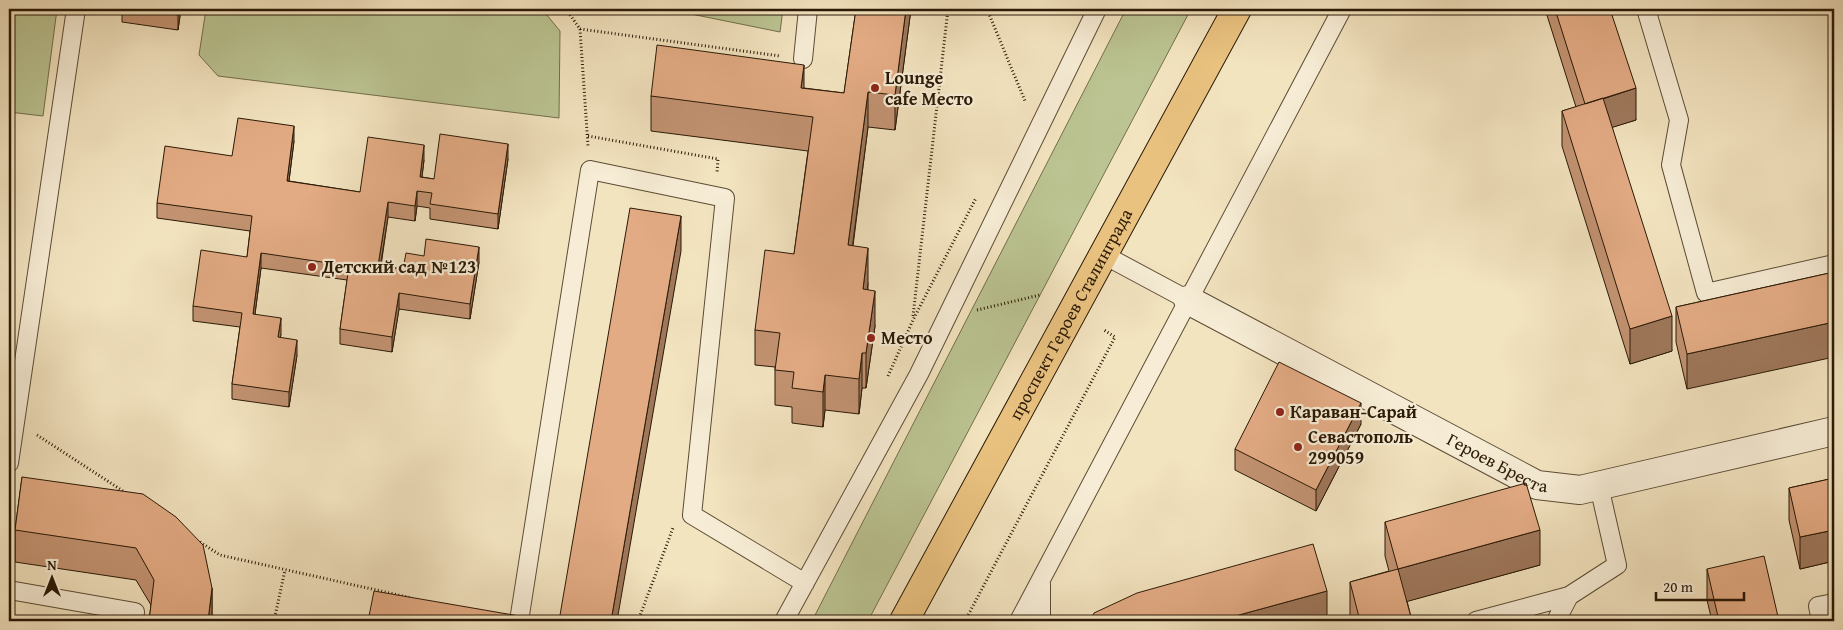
<svg xmlns="http://www.w3.org/2000/svg" width="1843" height="630" font-family="'Gentium Book Plus',serif">
  <style>
    .green { fill: #bbc492; stroke: #726e4c }
    .lines { fill: none; stroke-linecap: round; stroke-linejoin: round }
    .service-casing { stroke: #5c4c34; stroke-width: 20 }
    .minor-casing { stroke: #5c4c34; stroke-width: 30 }
    .primary-casing { stroke: #2a1906; stroke-width: 30 }
    .path { stroke: #2a1906; stroke-width: 3; stroke-dasharray: 1 2.5; stroke-linecap: butt }
    .service { stroke: #f7edd6; stroke-width: 18 }
    .minor { stroke: #f7edd6; stroke-width: 28 }
    .primary { stroke: #eac280; stroke-width: 28 }
    .wall { fill: #c39372; stroke: #2a1906 }
    .shaded-wall { fill: #9f785c; stroke: #2a1906 }
    .building { fill: #e3ab84; stroke: #2a1906 }
    .poi-dot { fill: #8f2418; stroke: #f7edd6; stroke-width: 2 }
    .labels { text-anchor: middle; stroke-width: 4.5; stroke-linejoin: round; paint-order: stroke }
    .poi-label { font-size: 18px; font-weight: bold; fill: #2a1906; stroke: #f7edd6; text-anchor: start }
    .street-label { font-size: 18px; fill: #2a1906; stroke: #f7edd6 }
  </style>
  <rect width="100%" height="100%" fill="#f3e4c0"/>
  <filter id="stains"><feTurbulence type="fractalNoise" baseFrequency=".004" numOctaves="4"/><feColorMatrix values="0 0 0 0 .2 0 0 0 0 .09 0 0 0 0 .02 0 0 0 .5 -.17"/></filter>
  <radialGradient id="worn" r=".72"><stop offset=".6" stop-color="#630" stop-opacity="0"/><stop offset="1" stop-color="#630" stop-opacity=".3"/></radialGradient>
  <path class="green" d="M9,9h48l-14,107 -34,-4z
    M206,9h336l18,22 -1,87 -341,-42 -19,-21z
    M692,9h91l-3,23 -89,-18z
    M1126,9h65l-323,612h-56z"/>
  <g class="lines">
    <defs>
      <path id="service" d="M1646,9l33,111 -8,45 35,128 128,-29
        M803,59l5,-50
        M1104,255l84,45
        M9,463l67,-454
        M1041,584v37
        M9,590l126,22 -1,9
        M519,621l71,-451 135,28 -33,317 113,68
        M784,621l135,-247 178,-365
        M1019,621l323,-612
        M1476,621l93,-25 48,-31 -18,-79
        M1556,621l13,-25
        M1821,621l-3,-15 16,-3"/>
      <g id="minor">
        <path id="s1" d="M1188,300l349,185 43,5 254,-59"/>
      </g>
      <g id="primary">
        <path id="s2" d="M904,621l333,-612"/>
      </g>
    </defs>
    <use href="#service" class="service-casing"/>
    <use href="#minor" class="minor-casing"/>
    <use href="#primary" class="primary-casing"/>
    <path class="path" d="M566,9l14,20 8,117
      M987,9l38,92
      M580,29l200,27
      M588,136l130,23 -1,14
      M977,310l63,-15
      M913,316l35,-307
      M888,376l25,-56 63,-122
      M37,435l89,58
      M200,542l20,13 192,43
      M274,621l11,-51
      M638,621l35,-93
      M965,621l150,-284 -11,-7"/>
    <use href="#service" class="service"/>
    <use href="#minor" class="minor"/>
    <use href="#primary" class="primary"/>
  </g>
  <path class="wall" d="M122,9h59l-3,21 -56,-8z
    M856,9h55l-16,121 -27,-3 -15,119 15,37v7l7,36 -9,62h-4l-3,26 -34,-4 -2,17 -31,-4v-16l-17,-2v-38l-20,-2v-35l39,-76 14,-103 -157,-20v-35l153,-8 40,5z
    M1545,9h65l26,111 -24,7 60,224 -42,13 -68,-218v-35l14,-4z
    M294,141l-5,40 71,11 64,-32 -2,17 12,2 74,-20 -10,70 -68,-10v-11l-13,-2 -2,15 -27,-4 -7,49 22,3 76,-7 -9,57 -71,-10 -7,43 -52,-8v-15l7,-49 -86,-12 -6,46 26,20 -1,4 17,17 -8,52 -57,-8v-15l8,-57 -47,-6v-15l54,-49 3,-26 -93,-13v-15z
    M1834,272l-147,117 -11,-47v-35z
    M1361,424l-45,87 -81,-41v-21z
    M22,477l190,111v33h-63l2,-16 -15,-25 -121,-18v-32z
    M1834,478v83l-34,8 -11,-49v-32z
    M1385,522l155,43 -133,36 5,20h-61l-1,-4v-35l39,-11 -4,-15z
    M1707,569l72,52h-67l-5,-21z"/>
  <path class="shaded-wall" d="M179,9h2l-3,21v-15z
    M906,9h5l-16,121v-35z
    M804,65v35l-3,-12z
    M1636,88v32l-51,16v-31z
    M868,92v35l-20,153v-35z
    M13,95v31l-4,27v-31z
    M294,126v15l-7,55v-15z
    M508,144v15l-10,70v-15z
    M424,145v15l-4,32v-15z
    M417,191v15l-2,15v-15z
    M388,202v15l-10,64v-15z
    M681,216v35l-64,370h-6z
    M479,247v15l-9,57v-15z
    M868,248v35l-5,41v-35z
    M261,253v15l-8,61v-15z
    M875,291v35l-9,62v-35z
    M399,293v16l-7,43v-15z
    M1672,316v35l-42,13v-35z
    M281,318v16l-3,19v-16z
    M1834,322v35l-147,32v-35z
    M297,340v15l-8,52v-15z
    M862,353v35l-3,26v-35z
    M825,375v35l-2,17v-35z
    M1361,403v21l-45,87v-21z
    M1540,530v35l-142,39v-35z
    M1834,530v31l-34,8v-32z
    M212,588v33h-4z
    M1327,591v30h-110z"/>
  <path class="building" d="M134,9h45l-1,6z
    M856,9h50l-11,86 -27,-3 -20,153 20,3 -5,41 12,2 -9,62h-4l-3,26 -34,-4 -2,17 -31,-4 2,-16 -19,-2 5,-37 -25,-3 10,-80 29,4 19,-137 -162,-21 6,-51 147,20 -3,23 43,5z
    M1555,9h55l26,79 -51,16z
    M9,94l4,1 -4,27z
    M1603,98l69,218 -42,13 -68,-218z
    M238,118l56,8 -7,55 73,11 8,-55 56,8 -4,32 14,2 6,-45 68,10 -10,70 -68,-10 2,-11 -15,-2 -2,15 -27,-4 -10,64 25,3 3,-16 18,3 2,-17 53,8 -9,57 -71,-11 -7,44 -52,-8 9,-63 -88,-13 -8,61 28,4 -3,19 19,3 -8,52 -57,-8 10,-71 -49,-7 8,-56 46,7 5,-41 -95,-13 8,-57 67,10z
    M630,208l51,8 -70,405h-52z
    M1834,272v50l-147,32 -11,-47z
    M1279,362l82,41 -45,87 -81,-41z
    M22,477l121,17 33,23 27,28 9,43 -4,33h-59l5,-41 -18,-32 -121,-18z
    M1834,478v52l-34,7 -11,-49z
    M1526,483l14,47 -142,39 -13,-47z
    M1313,544l14,47 -110,30h-127l4,-8 43,-20z
    M1764,556l15,65h-60l-12,-52z
    M1398,569l14,52h-52l-10,-39z
    M374,591l145,25 -1,5h-150z"/>
  <g class="poi-dot">
    <circle cx="875" cy="88" r="5"/>
    <circle cx="312" cy="267" r="5"/>
    <circle cx="871" cy="338" r="5"/>
    <circle cx="1280" cy="412" r="5"/>
    <circle cx="1298" cy="447" r="5"/>
  </g>
  <g class="labels">
    <g class="poi-label">
      <text x="885" y="84">Lounge<tspan x="885" dy="21">cafe Место</tspan></text>
      <text x="322" y="273">Детский сад №123</text>
      <text x="881" y="344">Место</text>
      <text x="1290" y="418">Караван-Сарай</text>
      <text x="1308" y="443">Севастополь<tspan x="1308" dy="21">299059</tspan></text>
    </g>
    <g class="street-label">
      <text dy="6" stroke="none"><textPath href="#s2" startOffset="349">проспект Героев Сталинграда</textPath></text>
      <text dy="6" stroke="none"><textPath href="#s1" startOffset="350">Героев Бреста</textPath></text>
    </g>
  </g>
  <rect width="1843" height="630" fill="none" stroke="#f3e4c0" stroke-width="30"/>
  <rect x="10" y="10" width="1823" height="610" fill="none" stroke="#2a1906" stroke-width="2.5"/>
  <rect x="15" y="15" width="1813" height="600" fill="none" stroke="#2a1906"/>
  <g transform="translate(52 578)" stroke="#f7edd6" stroke-width="4" paint-order="stroke">
  <path d="M0-4L9 19L0 12L-9 19Z" fill="#2a1906"/>
  <text y="-8" font-size="14" font-weight="bold" text-anchor="middle" fill="#2a1906">N</text>
  </g>
  <path d="M1656 592v8h88v-8" fill="none" stroke="#2a1906" stroke-width="2.5"/>
  <text x="1663" y="592" font-size="15" fill="#2a1906" stroke="#f7edd6" stroke-width="4" paint-order="stroke">20 m</text>
  <rect width="100%" height="100%" filter="url(#stains)"/>
  <rect width="100%" height="100%" fill="url(#worn)"/>
</svg>
